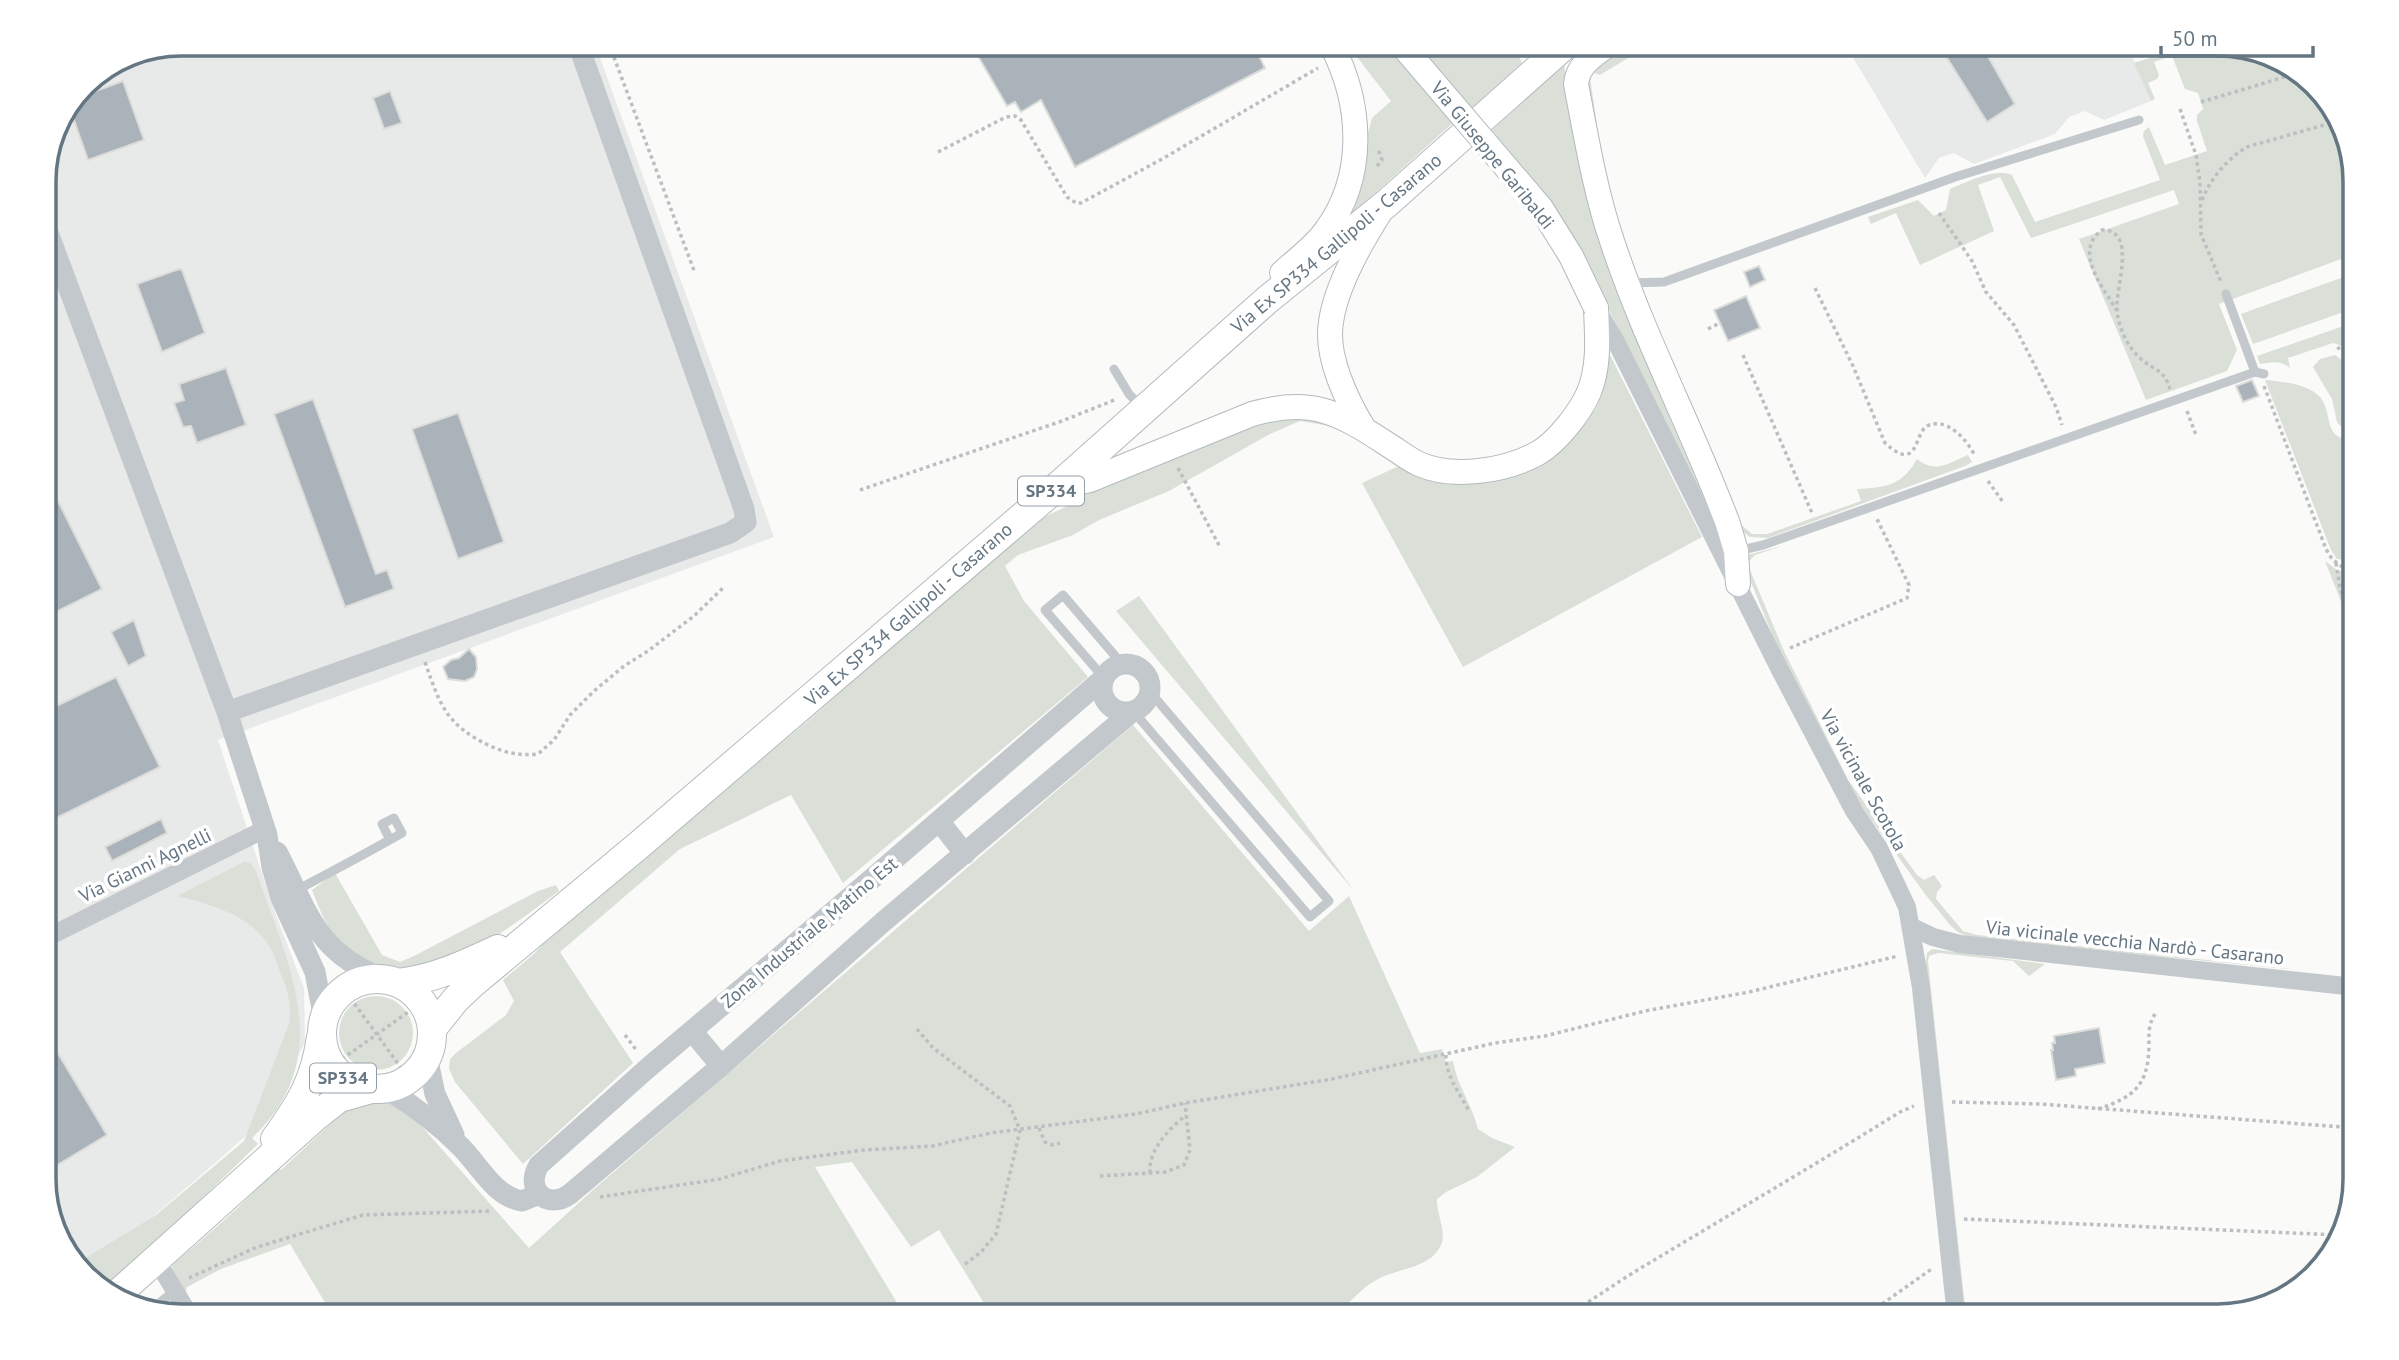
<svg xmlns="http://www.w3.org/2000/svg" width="2399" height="1360" font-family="'PT Sans',sans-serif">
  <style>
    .built { fill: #e8e9e9 }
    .green { fill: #dadfd7 }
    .building { fill: #aab3b9; stroke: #dcdcda; stroke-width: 2 }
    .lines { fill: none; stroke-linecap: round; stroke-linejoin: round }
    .secondary-casing { stroke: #b3babf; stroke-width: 26 }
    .primary-casing { stroke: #b5babe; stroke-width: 30 }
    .path { stroke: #bbbfc2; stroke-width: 3.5; stroke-dasharray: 3.5 3.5; stroke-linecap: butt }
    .service { stroke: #c3c8cc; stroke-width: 9 }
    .minor { stroke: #c3c8cc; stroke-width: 18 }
    .tertiary { stroke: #c3c8cc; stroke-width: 21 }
    .secondary { stroke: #fff; stroke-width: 24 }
    .primary { stroke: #fff; stroke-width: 28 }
    .secondary-bridge-casing { stroke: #b3babf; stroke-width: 26; stroke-linecap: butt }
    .secondary-bridge { stroke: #fff; stroke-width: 24 }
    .labels { text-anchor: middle; stroke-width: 7; stroke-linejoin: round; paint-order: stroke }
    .shield { fill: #fff; stroke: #939fa8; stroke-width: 2 }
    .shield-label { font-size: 18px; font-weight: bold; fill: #657683 }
    .street-label { font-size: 19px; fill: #657683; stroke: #fff }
    .rim { fill: none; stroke: #657683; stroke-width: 3.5 }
  </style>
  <rect width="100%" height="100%" fill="#fafaf8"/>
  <path class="built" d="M181,44h414l179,493 -556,203 56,170 30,78 1,54 -36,74 -182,158 -20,-19 -23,-67v-1016l10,-44 30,-44 45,-30z
    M1845,44h282l24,57 -47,19 -19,-9 -16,6 -14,17 -81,30 -20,-11 -15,5 -14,20z"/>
  <path class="green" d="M1347,44h39l69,77 -110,99 27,-102 19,-17z
    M1414,44h103l-3,3 8,16 -50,45z
    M1621,44h26l-14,11 -33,20 -11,-4 15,102 23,90 -43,-166 4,-29z
    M2194,44h24l68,18 46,43 23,67v82l-136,50 18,46 -10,21 -81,29 -67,-161 100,-35 -5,-14 -143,48 -31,-61 -22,8 16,46 -74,34 -24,-52 -25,11 -3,-7 50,-17 16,16 12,-6 4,-21c18,-7 43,-21 62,-14l23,47 125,-42 -17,-44 1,-5 5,-4 16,38 42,-14 -10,-30v-6l6,-6 -5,-16 -13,-4 -13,-33 -18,6 5,13 -2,4 -9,4 7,16 -4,2 -17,-38z
    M1564,65l24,112 138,367 -157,-314 -77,-100z
    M2355,273v35l-102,36 -12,-30z
    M2355,322v28l-22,-7 -45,15 2,10c-9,-8 -18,-6 -30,-4l-3,-8z
    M1609,353l93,184 -239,130 -101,-184 39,-18 46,15 133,-51 16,-21 6,-14z
    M2335,355c25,16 20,52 20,78l-9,-1 -9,-10 -5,-23 -19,-32 7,-8z
    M2265,380c18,2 41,3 54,16 16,17 1,44 36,44v121l-18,-2 -6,-9z
    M1291,413l57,16 -48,-8 -30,13 -101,57 -70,29 -26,15 -55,20 -13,11 19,35 64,76 -245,206 -52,-88 -111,54 -120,103 73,111 -110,101 -68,-82 -6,-13 1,-10 6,-6 50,-38 8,-14 -11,-21 32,-27 12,-14 261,-218 189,-167 45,-36 36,-17 17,-16 93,-36z
    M1968,455l4,7 -7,4 -197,72 -18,-1 -10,-7 -1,-7 13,11h15l94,-33 -4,-12c28,-1 46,-4 60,-30 19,15 31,4 51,-4z
    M1782,546l-27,9 -8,8 37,88 64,129 69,95 7,5 10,-5 8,11 -5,6 -1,7 27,32 14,4 332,36 -337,-33 -13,-5 -9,-8 -25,-31 -60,-83 -28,-43 -60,-122 -31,-76 1,-15z
    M2325,561l13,10 17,-2v68z
    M1139,596l215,295 -238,-280z
    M1133,725l176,206 40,-35 71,157 22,-4 4,13 7,-1c4,24 19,44 25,68l14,9 23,9 -38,30 -31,15 -9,7c-1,15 11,34 3,48 -12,22 -42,21 -62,32 -26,14 -24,29 -59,37h-327l-53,-86 -28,17 -59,-85 -37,5 90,149h-572l-43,-72 -69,25 -34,18 -2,7 -12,-17 -1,-12c37,-31 73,-61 105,-98l4,3 78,-73 30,4 28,20 112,127 65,-59z
    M244,862l6,1 5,6c32,92 84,188 -3,269l6,6 -96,93 -60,51 -26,-24 80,-49 88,-74 45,-117c3,-19 -1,-34 -9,-52 -3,-8 -6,-17 -10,-25 -19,-32 -60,-43 -93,-51z
    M335,873l47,82 18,7 14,-6 124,-65 18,-6 3,6c-55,41 -143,113 -212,60 -16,-12 -28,-43 -35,-61z
    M1932,949l113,15 -16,12 -16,-15 -75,-8 -9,3 -1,5 38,355h-5l-36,-350 2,-13z
    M339 1033a37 37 0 1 1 74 0a37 37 0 1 1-74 0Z"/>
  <path class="building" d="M971,44h20l5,9 17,-9h240l12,24 -190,99 -34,-67 -20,12 -6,-10 -8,4z
    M1942,44h39l34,60 -28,18 -43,-69 2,-1z
    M123,81l21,59 -56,20 -19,-54 5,-7z
    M390,91l12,32 -18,6 -11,-31z
    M1759,266l6,14 -15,7 -6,-15z
    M179,269l3,1 23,63 -43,19 -25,-68z
    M1746,296l14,32 -32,13 -14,-31z
    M226,368l20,57 -49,18 -6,-17 -8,1 -9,-24 10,-3 -5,-16z
    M2252,380l7,16 -16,6 -7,-16z
    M313,399l63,175 11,-4 7,19 -49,18 -71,-193z
    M458,413l46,129 -46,17 -46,-130z
    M44,473l58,116 -58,29z
    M134,620l12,36 -18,10 -17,-34z
    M469,649l7,8 1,12 -3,8 -9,4 -17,-2 -5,-12 8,-7 8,-2z
    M116,677l44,90 -116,57v-112z
    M161,819l6,14 -55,28 -7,-14z
    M2099,1028l6,35 -30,6 1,7 -20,4 -5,-30h2l-1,-7h3l-1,-7z
    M44,1030l63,105 -63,38z"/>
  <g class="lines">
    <defs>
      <path id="secondary" d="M1609,44c-15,11 -31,20 -33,40 10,52 19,107 36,157 32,97 80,187 116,283l8,27 2,33
        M1282,273c14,-13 32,-26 43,-41 42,-56 37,-129 6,-188
        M1364,429c-17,-28 -39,-73 -33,-107 5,-36 29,-78 48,-108
        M1057,487l33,-7 162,-66c59,-17 86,-2 135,30 10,6 21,15 32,20 34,15 87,7 119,-11 19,-11 42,-40 51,-61 11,-27 8,-56 7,-84"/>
      <path id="primary" d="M322 1034a55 55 0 1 1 110 0a55 55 0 1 1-110 0Z
        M399,983c38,-5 64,-18 99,-34
        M432,1029l24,-30 16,-15 167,-139 418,-358 210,-187 119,-96 180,-160
        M275,1139c26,-36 40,-59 46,-102
        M113,1298l202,-181 24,-19 32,-9"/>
    </defs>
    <use href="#secondary" class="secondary-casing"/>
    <use href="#primary" class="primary-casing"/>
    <path class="path" d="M609,44l86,229
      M2201,102l97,-29
      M2180,109l16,46 4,27 1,52 20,48
      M938,152l68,-35 9,-1 6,4 46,77 9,6h5l81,-44 156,-91
      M1377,166l5,-6 -4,-11
      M2344,191l11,33
      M2202,200c8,-21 26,-42 45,-53l91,-26
      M1939,213l33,48 14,31 28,33 42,82 6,18
      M1815,288l38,78 32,77c34,31 29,-10 42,-17 20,-10 41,15 48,30
      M2117,311c-13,-23 -45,-59 -15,-81 36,0 13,58 15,80 1,17 11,38 24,49 15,13 22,9 29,30
      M1708,329l12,-6
      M2337,349l18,-9
      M1743,355l69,158
      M2264,386l62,163 6,10 9,7 14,-1
      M2187,411l9,24
      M1178,468l42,79
      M1988,481l15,21
      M860,490l202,-69 55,-22
      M2336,563l4,25 15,43
      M1790,648l117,-50 2,-13 -32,-66
      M425,662c15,43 21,63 65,84 16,7 30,10 48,8l16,-14 16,-25 24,-24 30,-25 24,-15 46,-35 30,-29
      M338,981l69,95
      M917,1029l16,19 77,58 10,24 -24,104 -15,18 -17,13
      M625,1035l12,16
      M1446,1055c-1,20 14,39 23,56
      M342,1059l76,-54
      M1952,1102l88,2 315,24
      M2098,1109c36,-12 50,-23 51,-63 0,-12 -1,-21 6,-32
      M1039,1128l6,14 8,3 7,-2
      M1150,1173c-2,-23 19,-44 36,-58
      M1100,1176l65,-4 19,-7 6,-15 -5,-47
      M600,1197l120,-18 60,-18 84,-11 68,-4 59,-13 145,-19 49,-11 147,-24 163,-36 50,-7 100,-25 104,-19 149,-36
      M1964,1219l376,16
      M189,1278l68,-31 106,-32 129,-4
      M1564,1316c30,-16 57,-37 87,-54 83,-50 167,-99 249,-150l14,-6
      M1865,1316l68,-48"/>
    <path class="service" d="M1527,49l5,-5
      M1628,283l36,-1 291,-105 184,-57
      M2226,294l29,78
      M1114,369l15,25 13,14
      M1738,551l25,-6 492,-173 9,2
      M1104,678l-59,-68 18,-15 59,69
      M1133,711l177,206 19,-16 -179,-209
      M295,891c36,-19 72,-38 107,-58l-8,-15 -12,6 8,16
      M152,1309l22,-18"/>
    <path class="minor" d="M1598,311l17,29 166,332 73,139 25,37 28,59 14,81 35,328
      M1912,927l21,10 27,7 395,43
      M44,939l221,-110
      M157,1261l33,55"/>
    <path class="tertiary" d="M44,222l183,490 40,123 5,32 9,31 34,74 9,47
      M1102 688a24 24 0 1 1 48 0a24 24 0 1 1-48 0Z
      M1104,678l-237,205 -218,184 -110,98c-15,24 8,46 31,29l151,-128 162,-144 250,-211
      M227,712l503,-179 16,-11 -2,-13 -166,-465
      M939,821l26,33
      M277,852c32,61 38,100 107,127
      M692,1031l29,35
      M427,1057l8,37 19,41
      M386,1089c27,16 52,35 75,58 18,18 34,50 61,54l17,-7"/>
    <use href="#secondary" class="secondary"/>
    <use href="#primary" class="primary"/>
    <defs>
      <path id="secondary-bridge" d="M1401,44l140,164 30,48 25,52"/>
    </defs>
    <use href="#secondary-bridge" class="secondary-bridge-casing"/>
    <use href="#secondary-bridge" class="secondary-bridge"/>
  </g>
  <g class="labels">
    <g class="shield">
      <rect x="1018" y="476.5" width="66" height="29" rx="5"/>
      <rect x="310" y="1063.5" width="66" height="29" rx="5"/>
    </g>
    <g class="shield-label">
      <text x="1051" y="497">SP334</text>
      <text x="343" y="1084">SP334</text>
    </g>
    <g class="street-label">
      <text transform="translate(1493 155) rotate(51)" y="7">Via Giuseppe Garibaldi</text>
      <text transform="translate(1336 243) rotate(-40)" y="7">Via Ex SP334 Gallipoli - Casarano</text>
      <text transform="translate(908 614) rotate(-41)" y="7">Via Ex SP334 Gallipoli - Casarano</text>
      <text transform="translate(1864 780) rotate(61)" y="7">Via vicinale Scotola</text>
      <text transform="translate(145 865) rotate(-26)" y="7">Via Gianni Agnelli</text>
      <text transform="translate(809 932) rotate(-40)" y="7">Zona Industriale Matino Est</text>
      <text transform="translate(2135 942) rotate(6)" y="7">Via vicinale vecchia Nardò - Casarano</text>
    </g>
  </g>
  <path d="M0 0H2399V1360H0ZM181 56H2218A125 125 0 0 1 2343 181V1179A125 125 0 0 1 2218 1304H181A125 125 0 0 1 56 1179V181A125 125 0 0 1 181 56Z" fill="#fff" fill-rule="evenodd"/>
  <path class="rim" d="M181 56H2218A125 125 0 0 1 2343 181V1179A125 125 0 0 1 2218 1304H181A125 125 0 0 1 56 1179V181A125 125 0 0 1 181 56Z"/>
  <path d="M2161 46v10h152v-10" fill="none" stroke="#657683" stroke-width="3.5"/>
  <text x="2172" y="46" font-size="21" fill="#657683" stroke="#ffffff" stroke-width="5" paint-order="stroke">50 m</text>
</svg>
